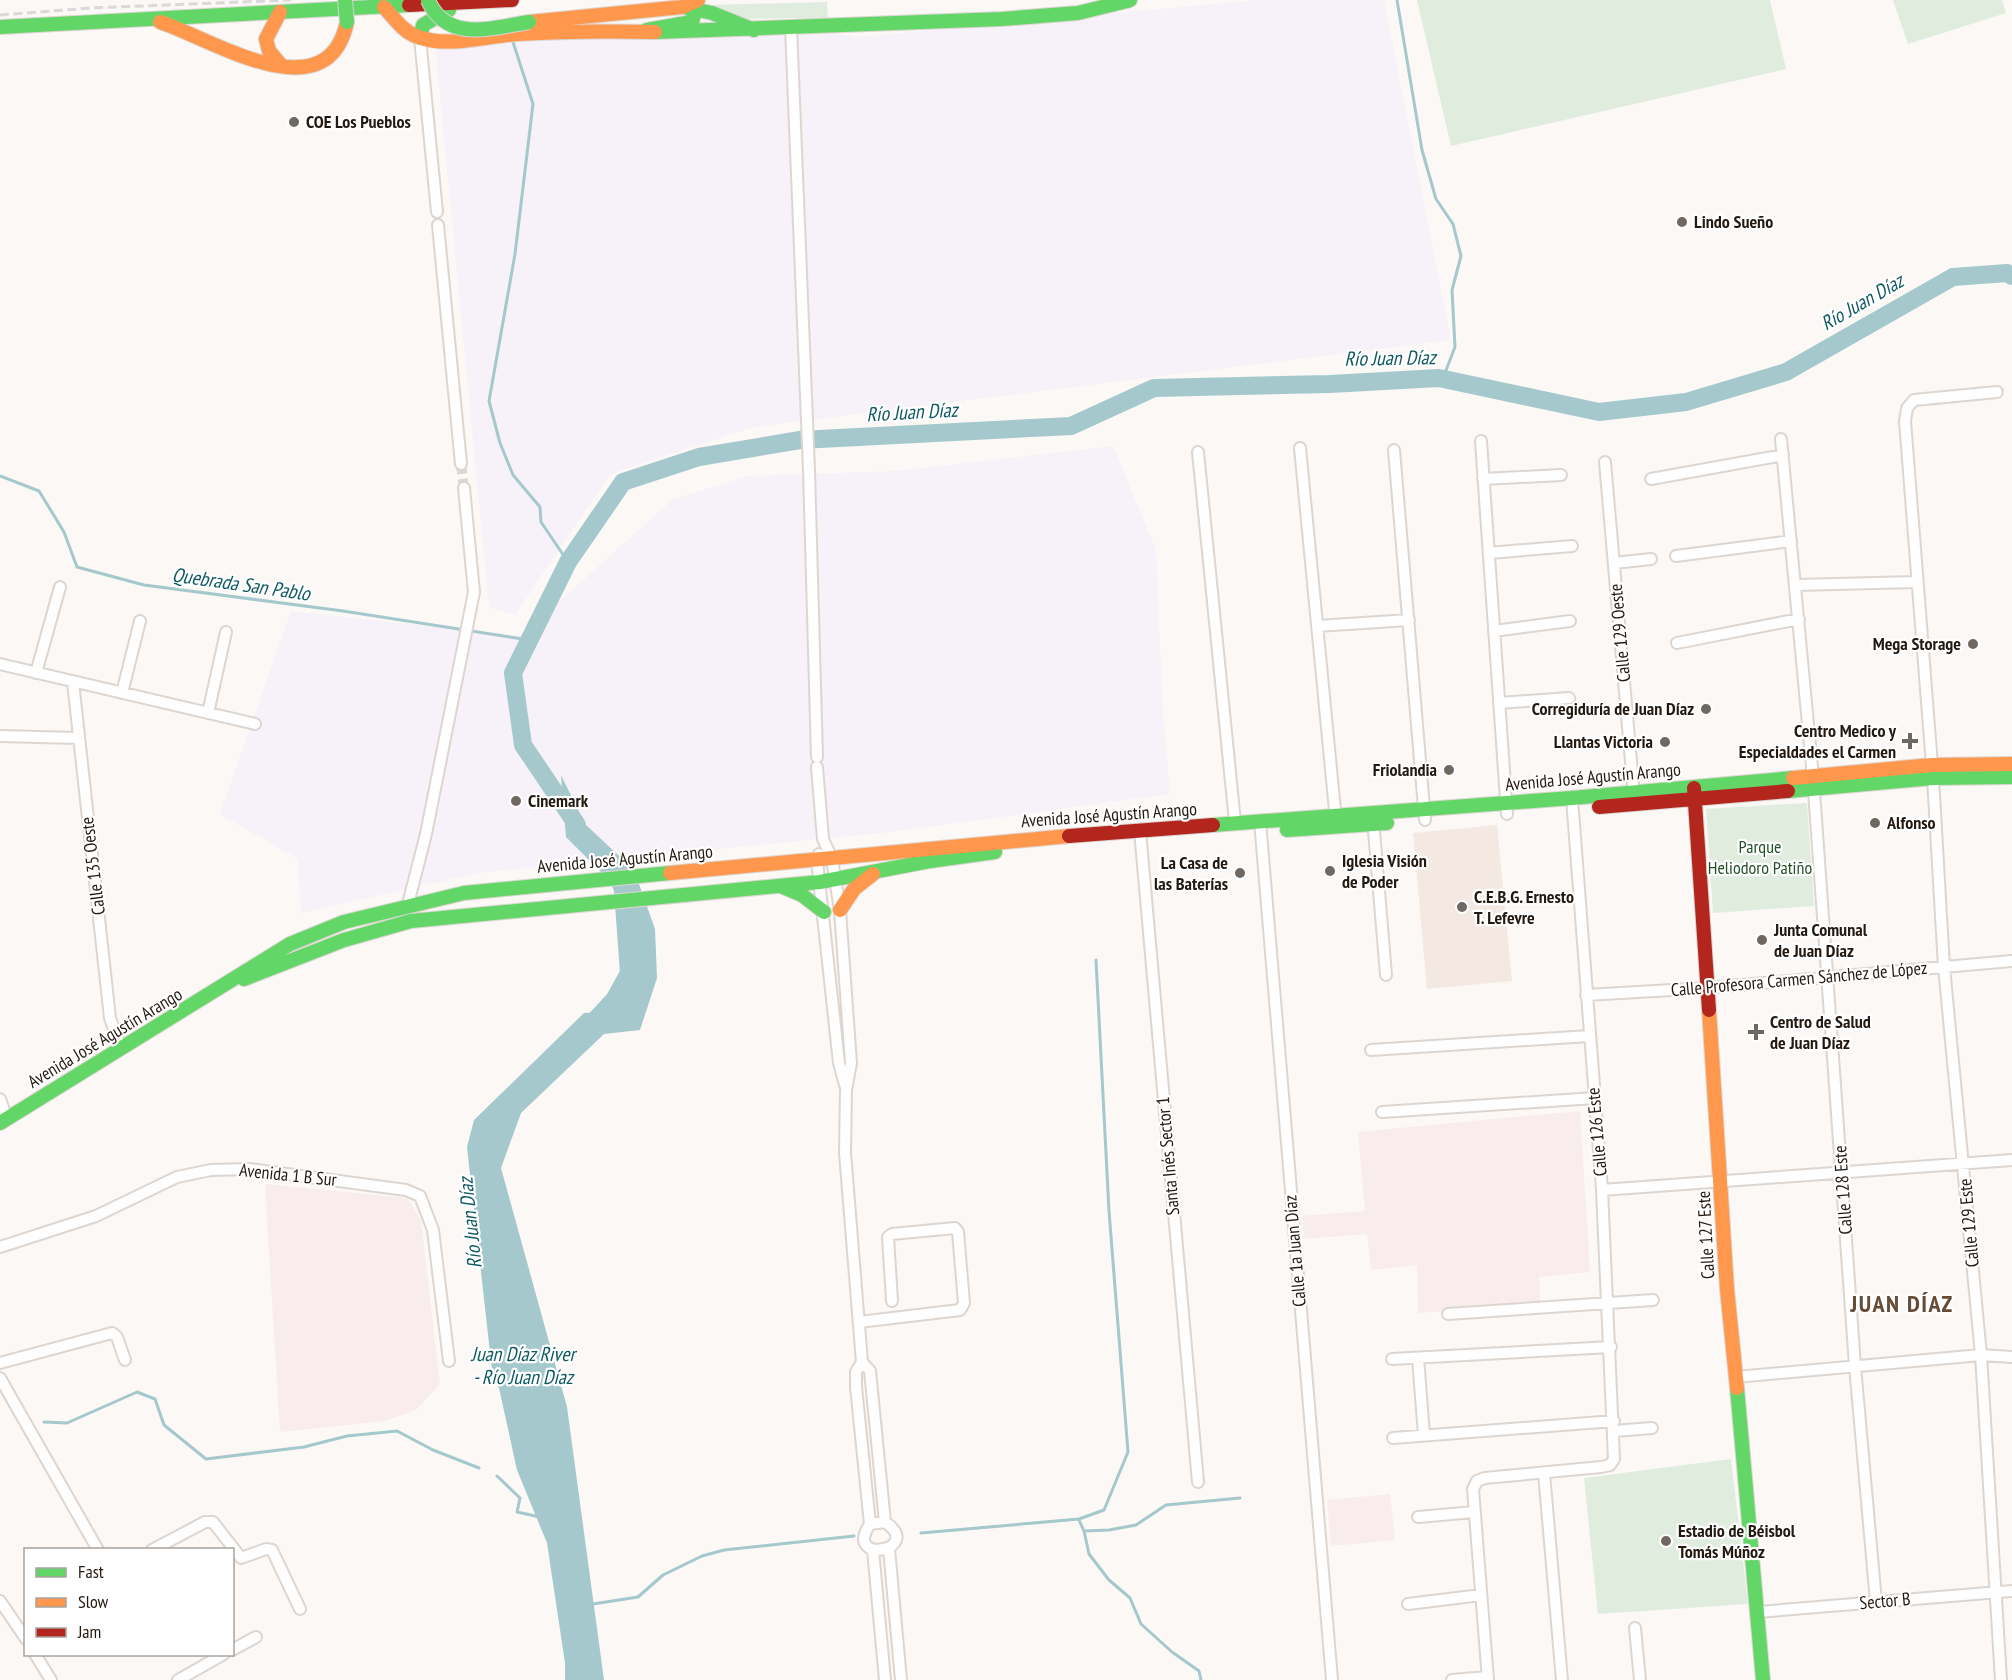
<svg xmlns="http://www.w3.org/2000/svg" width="2012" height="1680" font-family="'PT Sans Narrow',sans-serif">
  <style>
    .commercial { fill: #f7f1fa }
    .industrial { fill: #f9ecec }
    .built { fill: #f3e9e2 }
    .green { fill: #e0ecde }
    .water { fill: #a4c8cb }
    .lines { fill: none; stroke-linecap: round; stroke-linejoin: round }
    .stream { stroke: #a4c8cb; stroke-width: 3 }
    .river { stroke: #a4c8cb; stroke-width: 18 }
    .street-tunnel { stroke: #dbd7d4; stroke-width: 10; stroke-dasharray: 10 5; stroke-linecap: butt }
    .street-casing { stroke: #ddd6d0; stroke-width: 14 }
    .fast-casing { stroke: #ddd6d0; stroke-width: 16 }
    .slow-casing { stroke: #ddd6d0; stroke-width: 16 }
    .jam-casing { stroke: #ddd6d0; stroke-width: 16 }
    .street { stroke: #fefefe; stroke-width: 10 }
    .fast { stroke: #63d668; stroke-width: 14 }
    .slow { stroke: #ff974d; stroke-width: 14 }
    .jam { stroke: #b3261e; stroke-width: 14 }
    .rail { stroke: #dad9d7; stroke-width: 3; stroke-dasharray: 9 4.5; stroke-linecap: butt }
    .fast-bridge-casing { stroke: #d6d3d1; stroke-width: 16; stroke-linecap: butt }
    .fast-bridge { stroke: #63d668; stroke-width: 14 }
    .poi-dot { fill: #6f6760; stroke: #fff; stroke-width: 2 }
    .labels { text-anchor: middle; stroke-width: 4.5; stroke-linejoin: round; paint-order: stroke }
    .poi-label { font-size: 18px; font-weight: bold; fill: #241910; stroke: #fff; text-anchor: start }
    .street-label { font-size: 18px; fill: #241910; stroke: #fff }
    .park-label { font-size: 18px; fill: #225127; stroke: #fff }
    .water-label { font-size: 20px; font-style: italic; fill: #0f5a62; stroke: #fff }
    .district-label { font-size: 24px; font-weight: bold; letter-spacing: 1.5px; fill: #664c36; stroke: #fff }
  </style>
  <rect width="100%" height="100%" fill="#fbf8f6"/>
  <path class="commercial" d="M1257,0h127l67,340 -697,87 -144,47 -95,141 -26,-8 -54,-564 355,-17 70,11z
    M1113,446l43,104 7,162 7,82 -280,38 -411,41 -178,40 -3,-54 -78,-45 71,-203 230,25 151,-136 75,-24 150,-5z"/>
  <path class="industrial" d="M1580,1111l10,161 -51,5 1,27 -122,9 -1,-48 -46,5 -4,-36 -63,5 -2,-23 63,-5 -7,-79z
    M265,1184l142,14 14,22 19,164 -24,26 -31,11 -105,11z
    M1390,1494l5,46 -64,6 -4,-46z"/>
  <path class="built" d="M1497,825l15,156 -85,8 -14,-156z"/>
  <path class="green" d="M1417,0h353l16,69 -335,77z
    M1893,0h109l4,13 -98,31z
    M827,2l1,19 -35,-3 -52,1 -33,-14z
    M1807,803l7,103 -101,7 -7,-104z
    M1731,1459l17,145 -150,10 -14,-136z"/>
  <path class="water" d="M561,775l24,49 49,46 21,59 2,49 -17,52 -36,4 -83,79 -20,55 66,239 37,273h-39v-17l-18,-120 -30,-73 -18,-82 -6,-9 -26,-232 7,-27 110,-107 23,-1 27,-29 -1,-56 -25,-48 -42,-42z"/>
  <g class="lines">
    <path class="stream" d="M1397,0l25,150 14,49 17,25 8,32 -9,34 3,57 -12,31
      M513,42l20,62 -18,150 -26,147 11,42 13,32 27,32 1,15 27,40
      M0,476l39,15 25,41 13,35 67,18 199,26 186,29
      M44,1422l23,1 70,-31 18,7 9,26 42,34 98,-12 43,-11 50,-5 36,19 46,18
      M497,1476l23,22 -3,14 23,5
      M1079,1520l5,11 25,-1 27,-5 30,-20 74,-7
      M1084,1531l5,23 20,26 21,18 11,26 31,28 27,19 2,9
      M921,1533l158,-14 25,-9 24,-58 -19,-241 -13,-251
      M593,1604l45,-7 25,-22 39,-19 22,-6 130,-14"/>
    <path class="river" d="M577,825l-54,-80 -10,-72 55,-111 55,-80 76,-25 101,-17 271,-14 83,-38 176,-4 109,-6 160,34 87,-10 100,-30 167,-95 54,-4 5,3
      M586,1030l28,-30 15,-27 -6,-83"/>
    <path class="street-tunnel" d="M461,464l3,24"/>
    <defs>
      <path id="street" d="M791,27l18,443 8,287
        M420,38l17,174
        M438,225l23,239
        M1997,392l-83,8 -7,8 -2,13 28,357 11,189 37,388 20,325
        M1781,439l32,338 42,589 21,236
        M1481,441l26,373
        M1300,448l36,373
        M1394,450l31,370
        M1198,452l37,370
        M1605,462l29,334
        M1483,479l78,-4
        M1651,479l132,-24
        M1489,553l83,-7
        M1676,556l115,-15
        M1614,563l37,-4
        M1795,585l122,-3
        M1317,626l92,-6
        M1494,631l76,-10
        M1677,643l122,-24
        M0,664l255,60
        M36,673l24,-86
        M73,682l37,336 11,30
        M122,693l18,-72
        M1499,703l70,-5
        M208,713l18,-81
        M0,736l78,2
        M817,767l6,72 9,20 8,51 11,153 -5,27 -1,63 17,209 8,9 15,151
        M1373,819l13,156
        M1260,821l72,859
        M1140,831l58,651
        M819,854l-2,7 22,202 6,22
        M408,904l18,-70 48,-242 -10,-104
        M1586,995l121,-7 305,-27
        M1371,1050l218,-14
        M0,1099l7,20
        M1382,1112l213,-14
        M1602,1190l410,-30
        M0,1247l96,-31 81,-39 34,-7 38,-1 157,21 14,6 13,34 16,131
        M1448,1314l205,-14
        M859,1322l101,-12 4,-7 -6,-71 -3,-4 -63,6 -4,3 4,64
        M1418,1358l6,77
        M1392,1359l219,-12
        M862,1362l-6,10v15l14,137c-28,42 56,26 15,-2l-15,2
        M0,1363l112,-30 5,4 8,23
        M1736,1377l245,-22 31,2
        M0,1378l98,172
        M1614,1431l38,-3
        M1393,1438l221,-17
        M1544,1473l18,207
        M1418,1517l56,-5
        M889,1549l12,131
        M152,1550l53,-28h8l28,36 25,-9 6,1 28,59
        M873,1550l12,130
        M0,1601l26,38
        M1408,1604l73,-9
        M1758,1612l254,-21
        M1635,1628l5,52
        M232,1650l24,-13
        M35,1654l16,26
        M178,1680l46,-26
        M1452,1680l36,-3
        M1488,1680l-15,-191 4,-8 8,-3 116,-11 9,-2 4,-6 -12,-269 -30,-392"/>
      <path id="fast" d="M1127,1l3,-1
        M684,7l28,6 42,17
        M0,27l409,-22
        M647,30l45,-8 2,-7 -4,-7
        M655,32l347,-13 76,-6 49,-12
        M420,38l3,-13 26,-15
        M1788,791l145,-13 79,-1
        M1213,825l359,-27 221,-20
        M1287,830l100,-7
        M783,887l19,8 22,17
        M244,979l100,-39 67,-19 409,-39 110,-21 65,-9
        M0,1123l290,-179 54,-22 120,-29 206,-20
        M1737,1388l26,292"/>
      <path id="slow" d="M384,7c10,11 19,25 34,30 31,11 68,-1 100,-3 46,-3 91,-3 137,-2
        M280,12l-14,27 3,12 12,14
        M160,22c52,17 167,93 187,0
        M529,22l153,-15 16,-7
        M1793,778l139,-13 80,-1
        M670,873l399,-37
        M840,910l14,-21 19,-15
        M1709,1010l18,279 10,99"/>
      <path id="jam" d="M409,5l103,-5
        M1694,788l15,222
        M1599,807l189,-16
        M1069,836l144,-11"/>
    </defs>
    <use href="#street" class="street-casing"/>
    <use href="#fast" class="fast-casing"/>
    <use href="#slow" class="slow-casing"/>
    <use href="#jam" class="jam-casing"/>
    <use href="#street" class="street"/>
    <use href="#fast" class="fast"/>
    <use href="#slow" class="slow"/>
    <use href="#jam" class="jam"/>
    <path class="rail" d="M0,15l91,-7 200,-8"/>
    <defs>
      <path id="fast-bridge" d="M345,0l2,22
        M428,0c18,43 64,28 101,22"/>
    </defs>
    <use href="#fast-bridge" class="fast-bridge-casing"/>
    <use href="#fast-bridge" class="fast-bridge"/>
  </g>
  <g class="poi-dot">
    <circle cx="294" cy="122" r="6"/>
    <circle cx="1682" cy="222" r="6"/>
    <circle cx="1973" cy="644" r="6"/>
    <circle cx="1706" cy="709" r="6"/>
    <path d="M1907 732h6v6h6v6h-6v6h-6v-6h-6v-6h6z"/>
    <circle cx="1665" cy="742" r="6"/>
    <circle cx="1449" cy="770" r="6"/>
    <circle cx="516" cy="801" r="6"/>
    <circle cx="1875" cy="823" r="6"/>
    <circle cx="1330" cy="871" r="6"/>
    <circle cx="1240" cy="873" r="6"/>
    <circle cx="1462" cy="907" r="6"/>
    <circle cx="1762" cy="940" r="6"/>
    <path d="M1753 1023h6v6h6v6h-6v6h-6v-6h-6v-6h6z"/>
    <circle cx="1666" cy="1541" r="6"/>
  </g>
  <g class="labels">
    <g class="poi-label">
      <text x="306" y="128">COE Los Pueblos</text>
      <text x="1694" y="228">Lindo Sueño</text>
      <text x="1961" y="650" text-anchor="end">Mega Storage</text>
      <text x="1694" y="715" text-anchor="end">Corregiduría de Juan Díaz</text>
      <text x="1896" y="737" text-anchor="end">Centro Medico y<tspan x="1896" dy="21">Especialdades el Carmen</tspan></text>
      <text x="1653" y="748" text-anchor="end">Llantas Victoria</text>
      <text x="1437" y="776" text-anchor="end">Friolandia</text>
      <text x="528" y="807">Cinemark</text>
      <text x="1887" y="829">Alfonso</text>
      <text x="1342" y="867">Iglesia Visión<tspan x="1342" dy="21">de Poder</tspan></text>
      <text x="1228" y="869" text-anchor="end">La Casa de<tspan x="1228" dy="21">las Baterías</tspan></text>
      <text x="1474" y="903">C.E.B.G. Ernesto<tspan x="1474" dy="21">T. Lefevre</tspan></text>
      <text x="1774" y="936">Junta Comunal<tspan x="1774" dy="21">de Juan Díaz</tspan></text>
      <text x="1770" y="1028">Centro de Salud<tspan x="1770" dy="21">de Juan Díaz</tspan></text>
      <text x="1678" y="1537">Estadio de Béisbol<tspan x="1678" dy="21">Tomás Múñoz</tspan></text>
    </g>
    <g class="street-label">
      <text transform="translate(1620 633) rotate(-95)" y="6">Calle 129 Oeste</text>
      <text transform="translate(1593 777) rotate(-5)" y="6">Avenida José Agustín Arango</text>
      <text transform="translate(1109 815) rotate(-4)" y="6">Avenida José Agustín Arango</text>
      <text transform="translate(625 859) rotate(-5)" y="6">Avenida José Agustín Arango</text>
      <text transform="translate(93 866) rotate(-97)" y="6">Calle 135 Oeste</text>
      <text transform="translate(1799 979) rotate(-5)" y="6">Calle Profesora Carmen Sánchez de López</text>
      <text transform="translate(105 1038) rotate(-31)" y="6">Avenida José Agustín Arango</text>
      <text transform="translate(1597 1132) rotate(-95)" y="6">Calle 126 Este</text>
      <text transform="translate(1168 1156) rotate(-95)" y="6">Santa Inés Sector 1</text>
      <text transform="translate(288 1175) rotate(6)" y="6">Avenida 1 B Sur</text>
      <text transform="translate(1843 1190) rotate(-94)" y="6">Calle 128 Este</text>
      <text transform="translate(1969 1223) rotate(-95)" y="6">Calle 129 Este</text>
      <text transform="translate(1706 1235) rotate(-93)" y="6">Calle 127 Este</text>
      <text transform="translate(1295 1251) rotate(-95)" y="6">Calle 1a Juan Díaz</text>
      <text transform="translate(1885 1601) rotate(-5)" y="6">Sector B</text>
    </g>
    <g class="park-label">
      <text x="1760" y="853">Parque<tspan x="1760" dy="21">Heliodoro Patiño</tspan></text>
    </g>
    <g class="water-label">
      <text transform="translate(1862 302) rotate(-30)" y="7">Río Juan Díaz</text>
      <text transform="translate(1390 358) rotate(-1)" y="7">Río Juan Díaz</text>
      <text transform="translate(912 412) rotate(-3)" y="7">Río Juan Díaz</text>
      <text transform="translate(241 584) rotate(8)" y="7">Quebrada San Pablo</text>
      <text transform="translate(470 1223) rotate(-96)" y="7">Río Juan Díaz</text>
      <text x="523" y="1361">Juan Díaz River<tspan x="523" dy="23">- Río Juan Díaz</tspan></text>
    </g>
    <g class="district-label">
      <text x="1902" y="1312">JUAN DÍAZ</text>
    </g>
  </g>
  <rect x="24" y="1548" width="210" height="108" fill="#ffffff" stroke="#a7a39f" stroke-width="1.5"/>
  <rect x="36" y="1568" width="30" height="9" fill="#63d668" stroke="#a7a39f" stroke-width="1.5"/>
  <text x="78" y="1578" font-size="18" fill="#241910">Fast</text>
  <rect x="36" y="1598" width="30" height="9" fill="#ff974d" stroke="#a7a39f" stroke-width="1.5"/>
  <text x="78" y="1608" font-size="18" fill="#241910">Slow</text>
  <rect x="36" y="1628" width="30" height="9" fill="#b3261e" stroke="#a7a39f" stroke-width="1.5"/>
  <text x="78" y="1638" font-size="18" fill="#241910">Jam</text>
</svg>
